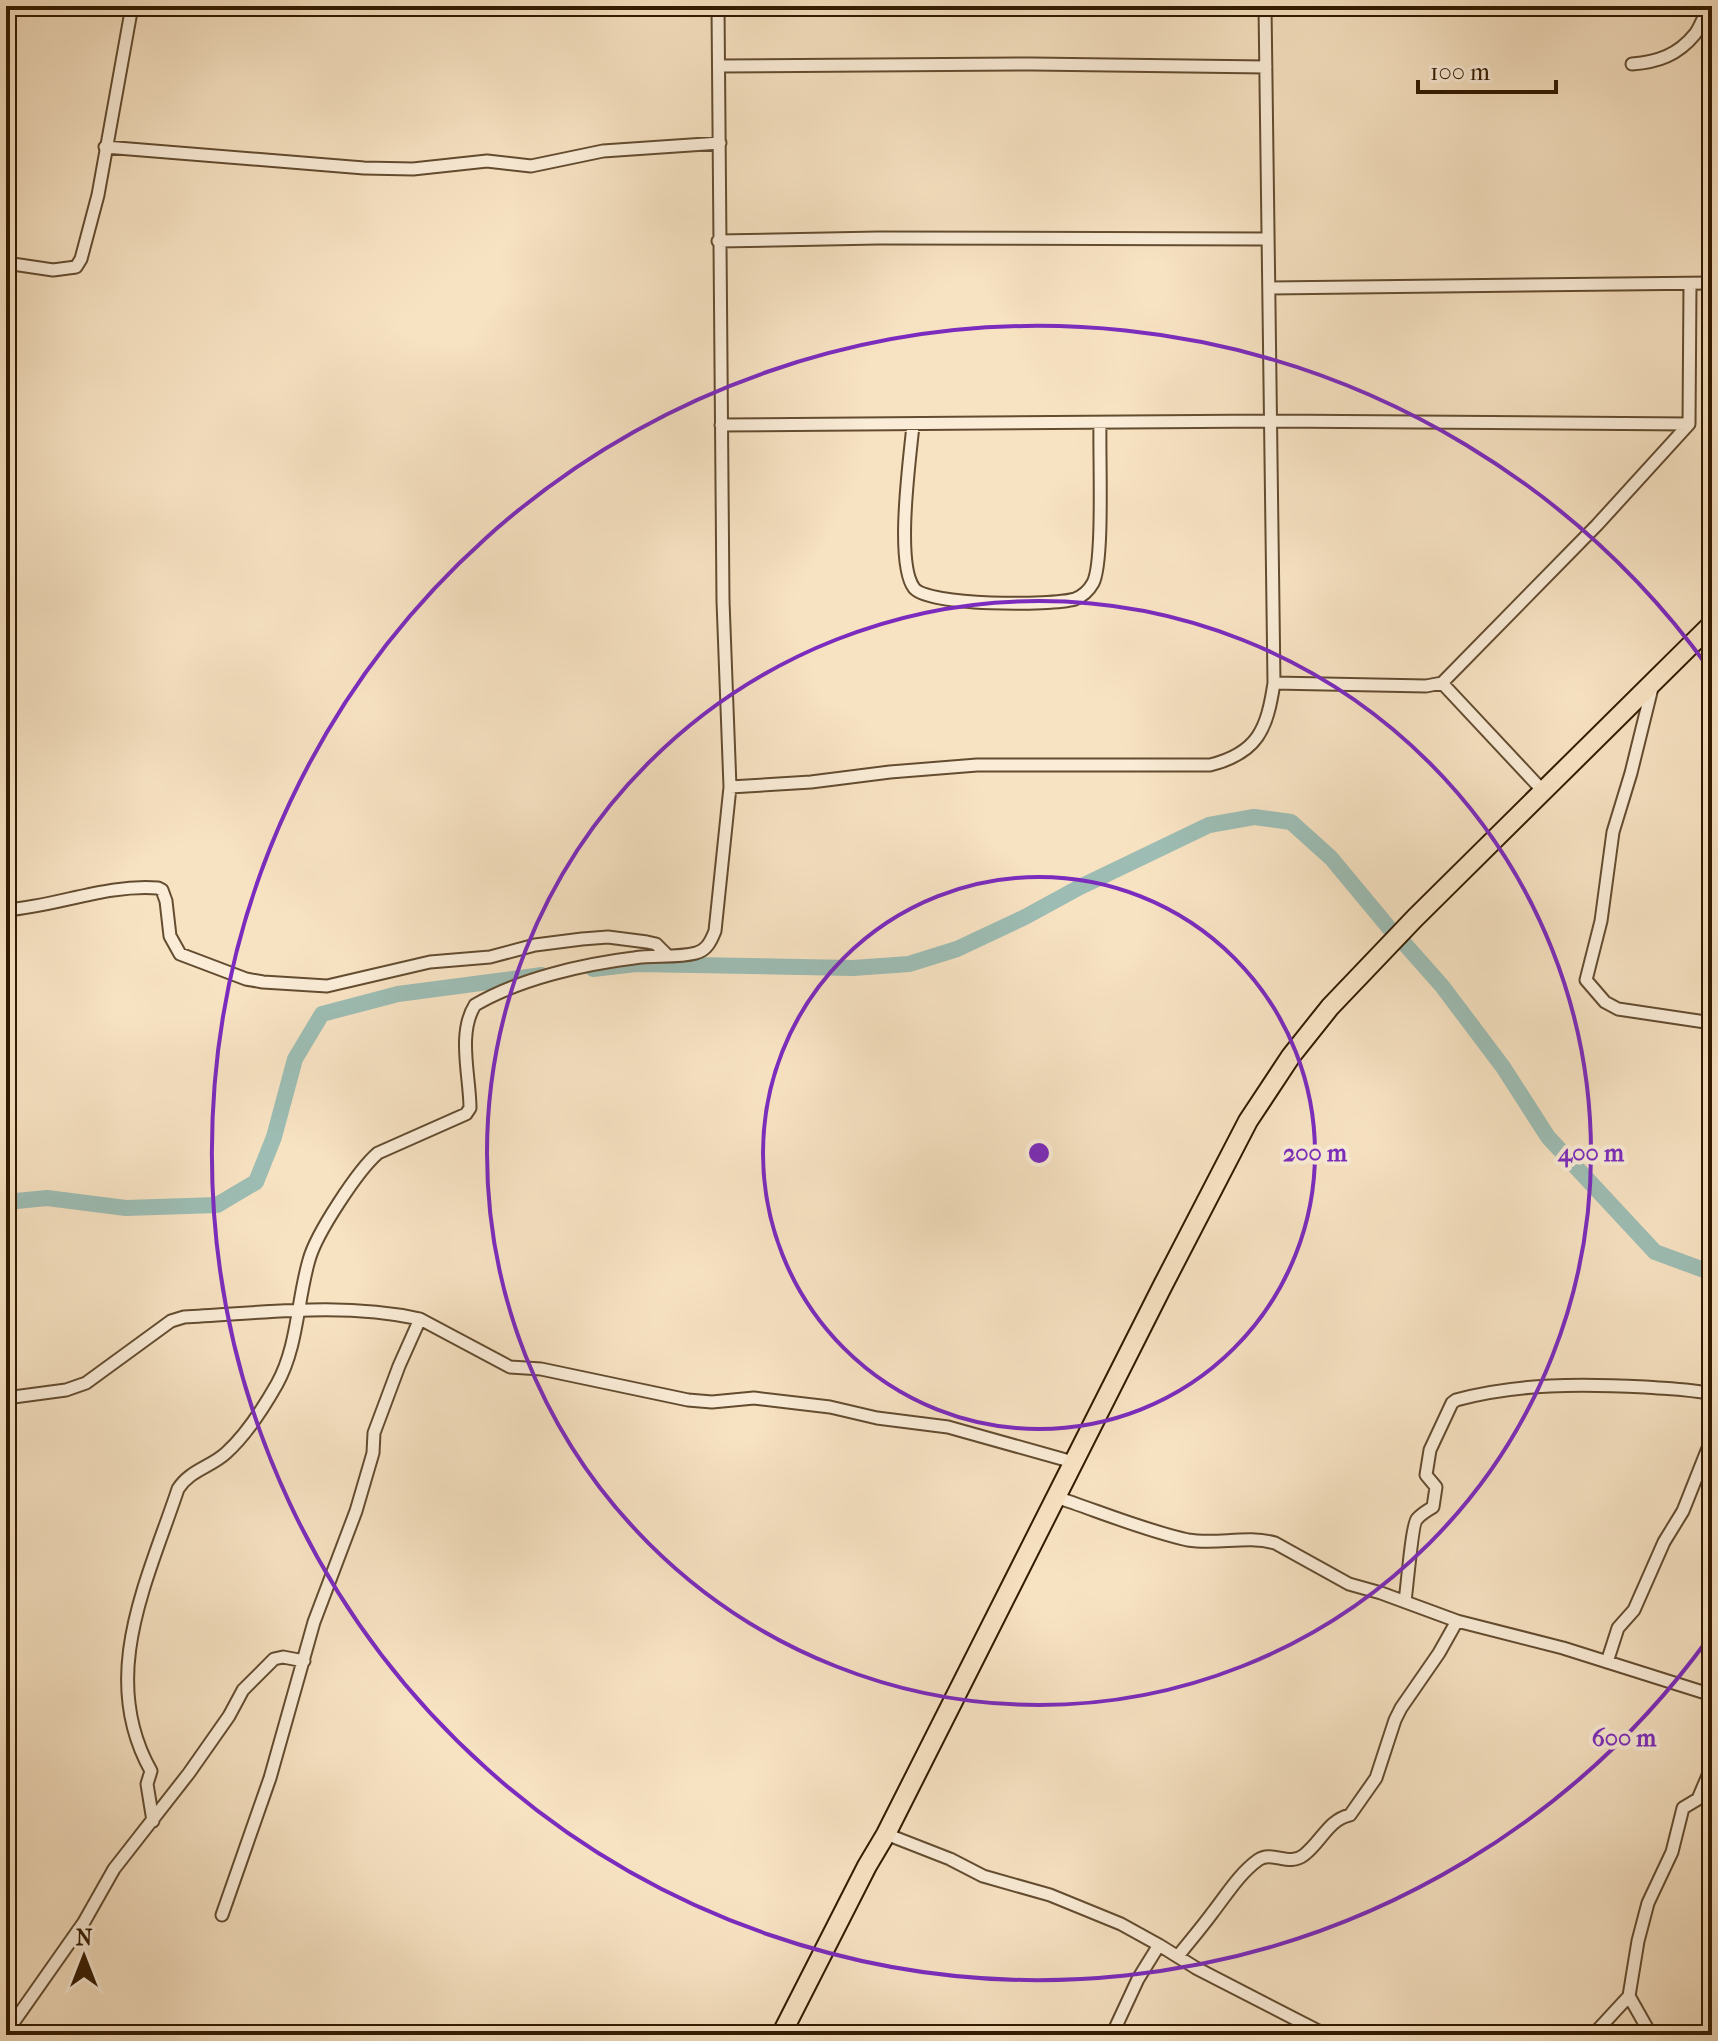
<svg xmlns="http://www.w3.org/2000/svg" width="1718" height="2041" font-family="'IM FELL French Canon',serif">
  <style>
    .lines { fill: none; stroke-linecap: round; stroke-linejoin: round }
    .river { stroke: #9dbdb4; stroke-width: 16 }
    .minor-casing { stroke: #634c30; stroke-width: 15 }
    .trunk-casing { stroke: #321a00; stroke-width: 22 }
    .minor { stroke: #faecd7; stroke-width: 11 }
    .trunk { stroke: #f7e2c2; stroke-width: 18 }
    .ring { fill: none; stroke: #7b2cbf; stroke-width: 4 }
    .centre { fill: #7b2cbf; stroke: #faecd7; stroke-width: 4 }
    .ring-label { font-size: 24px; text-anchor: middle; font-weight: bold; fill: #7b2cbf; stroke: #faecd7; stroke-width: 8; stroke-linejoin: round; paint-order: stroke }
  </style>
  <rect width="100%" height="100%" fill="#f7e2c2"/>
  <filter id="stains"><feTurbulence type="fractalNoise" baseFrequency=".0025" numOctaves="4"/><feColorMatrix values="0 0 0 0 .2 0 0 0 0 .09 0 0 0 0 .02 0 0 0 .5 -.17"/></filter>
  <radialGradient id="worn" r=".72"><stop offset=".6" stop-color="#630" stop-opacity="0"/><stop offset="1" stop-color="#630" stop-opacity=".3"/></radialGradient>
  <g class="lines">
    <path class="river" d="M1403,942l39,44 61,81 45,70 107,115 57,21
      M593,969l43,-5 217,4 56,-4 48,-15 68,-32 55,-30 129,-62 45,-8 37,5 40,36 59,71
      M6,1202l41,-4 79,10 91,-3 39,-23 18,-45 21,-78 27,-45 76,-20 144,-19"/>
    <defs>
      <path id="minor" d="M1265,6l9,677
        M1632,64c26,-2 46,-9 63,-30 7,-9 8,-20 17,-28
        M720,66l312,-2 234,3
        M105,147l259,21 49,1 74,-8 44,5 72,-15 117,-8
        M718,241l160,-3 389,1
        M6,263l47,7 23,-3 5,-8 17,-64 34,-189
        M1269,288l443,-5
        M721,425l549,-4 419,3 1,-140
        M913,425c-3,33 -18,138 1,163 14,18 137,18 161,11 8,-3 14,-9 18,-16 11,-21 6,-128 7,-159
        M1442,683l155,-158 92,-101
        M1653,684l-22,89 -18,59 -12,89 -15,59 19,22 13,7 94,14
        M730,787l81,-5 79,-10 87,-7h233c48,-12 57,-36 64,-82l152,3 16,-3 102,109
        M6,910c52,-4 100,-26 152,-22l4,2 4,11 4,35 10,18 66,25 17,3 64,4 103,-24 60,-5 45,-12 47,-6 26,-2 39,5 9,2 10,10
        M6,1398l60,-8 20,-7 85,-62 13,-4c79,-4 158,-15 236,2
        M1056,1497c42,14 90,34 132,43 29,5 59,-5 87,3l74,41 32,9 76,28
        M1405,1601c2,-13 7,-77 12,-82 4,-5 11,-9 16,-12l3,-20 -10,-12 4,-25 22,-47 4,-3c61,-17 127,-16 189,-13 23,2 44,2 67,7
        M1607,1662l11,-34 16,-18 30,-68 19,-31 29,-73
        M153,1821l-6,-37 4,-13c-53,-94 -4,-189 27,-282 12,-19 33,-22 48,-36 20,-18 38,-46 51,-69 21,-38 20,-83 32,-124 7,-26 49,-90 69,-107l88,-39 4,-6c0,-31 -13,-75 5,-103 44,-26 109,-41 159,-47 20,-3 43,0 62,-5 11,-3 15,-12 19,-22l15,-144 -7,-186 -5,-595
        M886,1834l64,25 33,17 67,19 71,29 38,21
        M222,1915l48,-137 44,-156 42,-111 17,-58 1,-20 25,-67 21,-47 90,48 31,2 147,31 24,2 42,-4 76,9 47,11 71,9 125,35
        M1178,1956c12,-15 24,-29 35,-44 14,-18 26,-38 45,-52 14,-10 31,7 46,-5 18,-14 24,-35 46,-40l26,-37 19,-58 6,-12 38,-55 18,-32 106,27 149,47
        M1629,1996l22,39
        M6,2033l78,-111 30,-53 75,-96 40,-57 14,-26 31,-31 9,-2 21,4
        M1112,2035l26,-56 21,-34 37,23 130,67
        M1593,2035l36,-39 9,-55 10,-38 24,-51 11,-44 15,-9 14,-33"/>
      <path id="trunk" d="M781,2035l86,-169 19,-32 276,-547 86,-166 43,-65 39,-49 85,-89 297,-294"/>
    </defs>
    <use href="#minor" class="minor-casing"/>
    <use href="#trunk" class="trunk-casing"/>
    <use href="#minor" class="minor"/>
    <use href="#trunk" class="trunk"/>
  </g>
  <g class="ring">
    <circle cx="1039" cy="1153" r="276"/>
    <circle cx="1039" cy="1153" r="552"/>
    <path d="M1708 1639A827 827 0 1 1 1708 667"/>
  </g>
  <circle cx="1039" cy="1153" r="12" class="centre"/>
  <g class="ring-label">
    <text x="1315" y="1161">200 m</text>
    <text x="1591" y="1161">400 m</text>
    <text x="1624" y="1746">600 m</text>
  </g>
  <rect width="1718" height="2041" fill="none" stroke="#f7e2c2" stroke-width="32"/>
  <rect x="8" y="8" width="1702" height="2025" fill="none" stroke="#321a00" stroke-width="4"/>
  <rect x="16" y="16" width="1686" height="2009" fill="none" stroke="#321a00" stroke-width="2"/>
  <g transform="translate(84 1957)" stroke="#faecd7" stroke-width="6" paint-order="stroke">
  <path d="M0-6L14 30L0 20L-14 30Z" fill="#321a00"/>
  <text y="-12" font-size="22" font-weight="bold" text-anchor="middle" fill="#321a00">N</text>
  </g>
  <path d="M1418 80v12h138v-12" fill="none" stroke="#321a00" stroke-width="4"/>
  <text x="1430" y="80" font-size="24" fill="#321a00" stroke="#faecd7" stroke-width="6" paint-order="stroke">100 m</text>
  <rect width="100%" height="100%" filter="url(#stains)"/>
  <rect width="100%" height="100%" fill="url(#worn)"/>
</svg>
